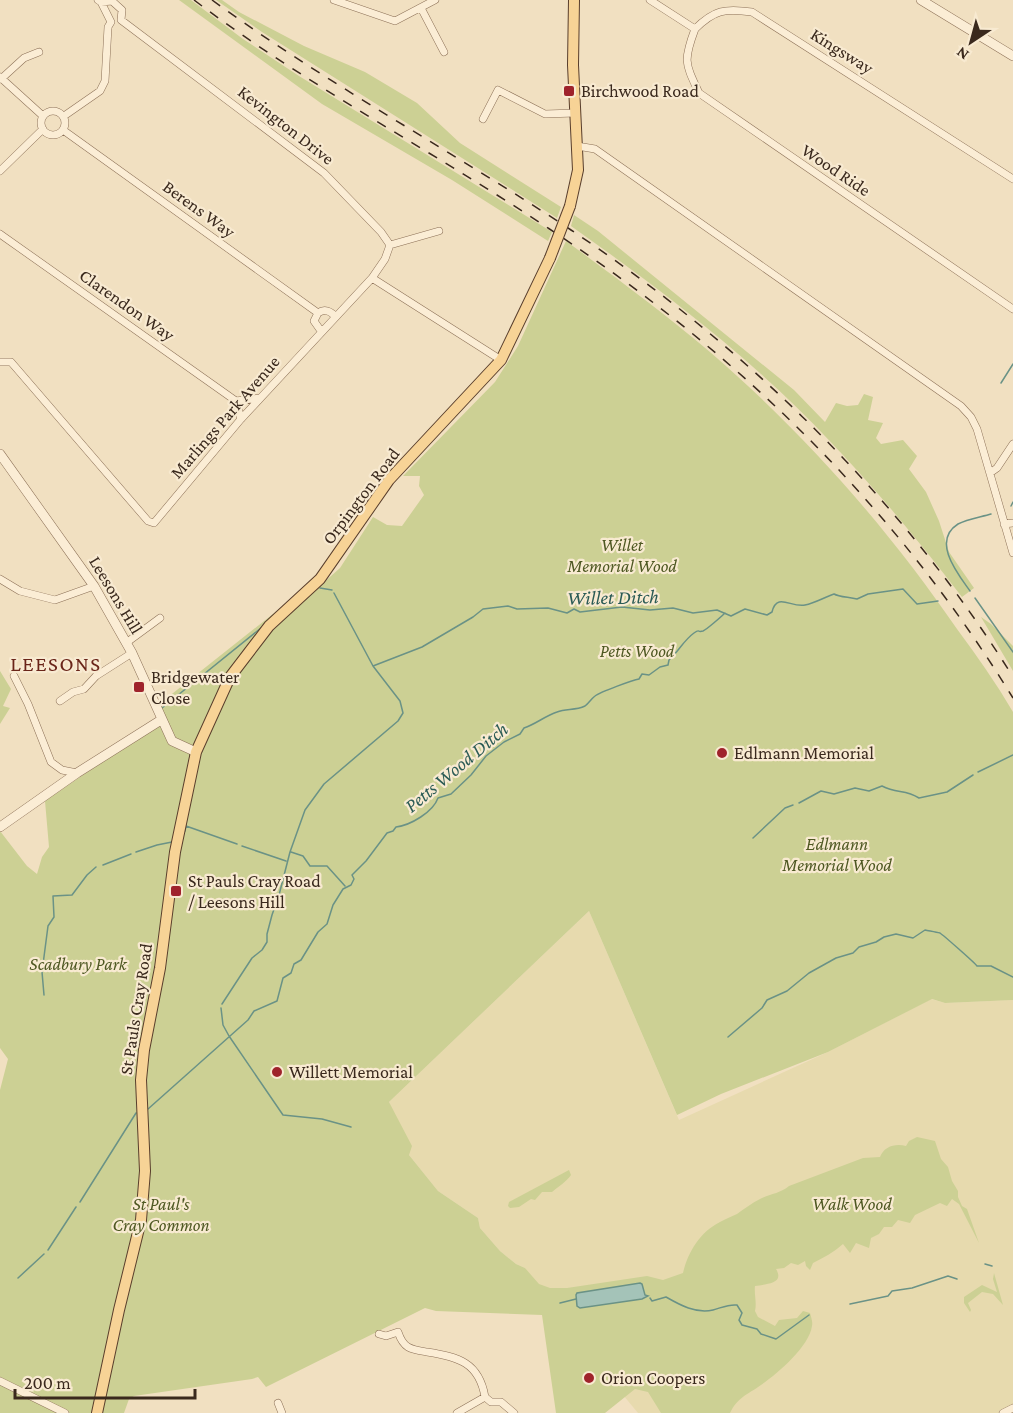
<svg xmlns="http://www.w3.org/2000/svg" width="1013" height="1413" font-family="'Crimson Pro',serif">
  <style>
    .farmland { fill: #e7daae }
    .green { fill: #ccd094 }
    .water { fill: #a4c3b8; stroke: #6a9286; stroke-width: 1.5 }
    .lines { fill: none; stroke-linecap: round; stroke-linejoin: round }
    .stream { stroke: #6a9286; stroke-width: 1.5 }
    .minor-casing { stroke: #8c7057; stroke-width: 8 }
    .tertiary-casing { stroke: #8c7057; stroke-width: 10 }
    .primary-casing { stroke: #593e2c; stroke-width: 12 }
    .minor { stroke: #fbedd5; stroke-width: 7 }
    .tertiary { stroke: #fbedd5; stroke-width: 9 }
    .primary { stroke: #f7d396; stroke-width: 10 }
    .rail { stroke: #3a291d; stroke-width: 1.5; stroke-dasharray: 10 10; stroke-linecap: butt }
    .primary-bridge-casing { stroke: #593e2c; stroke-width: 12; stroke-linecap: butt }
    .primary-bridge { stroke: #f7d396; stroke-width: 10 }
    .poi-dot { fill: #9f232b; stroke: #f8ead1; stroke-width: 2 }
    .labels { text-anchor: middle; stroke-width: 4.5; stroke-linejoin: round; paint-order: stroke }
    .street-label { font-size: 18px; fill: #3a291d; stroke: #f8ead1 }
    .poi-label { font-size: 18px; fill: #3a291d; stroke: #f8ead1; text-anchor: start }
    .park-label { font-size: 18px; font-style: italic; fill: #4e5822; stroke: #f8ead1 }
    .water-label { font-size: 20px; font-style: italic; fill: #2b5b55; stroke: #f8ead1 }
    .quarter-label { font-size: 21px; letter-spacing: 1.5px; fill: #6a2519; stroke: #f8ead1 }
  </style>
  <rect width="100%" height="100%" fill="#f1e0c1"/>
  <path class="farmland" d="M589,911l90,209 149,-68 103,-53 14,4 68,-3v413h-375l-99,-119 -14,-26 -9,-4 -16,-13 -20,-23 -2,-10 -40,-27 -29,-36 -20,-53z"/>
  <path class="green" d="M179,0h12l52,39 56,37 253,156 -4,9 -96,-61 -130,-76z
    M216,0h6l17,12 65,34 61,26 52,31 43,40 101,64 -4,11 -295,-186z
    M574,215l24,16 196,159 31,32 11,-19 11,3 11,-1 6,-11 9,3 -5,23 15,3 -7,15 5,6 22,-4 14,16 -8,13 17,23 13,29 10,31 25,36 -12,9c-61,-79 -126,-156 -201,-223 -60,-54 -125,-102 -190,-148z
    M566,241c49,36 98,72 144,111 94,81 177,175 247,277 20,27 39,54 56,83v288l-68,3 -13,-4 -104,53 -107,42 -44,21 -88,-204 -200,191 23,44 -3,9 29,36 40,27 2,10 20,23 16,13 9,4 14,16 11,4h17l80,-12 16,4 20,-7c5,-21 17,-41 37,-51 5,-3 11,-5 17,-8 7,-5 15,-11 23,-15 10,-5 21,-6 29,-13l74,-28 17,-1c4,-11 16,-14 26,-11l3,-5 8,-4 18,4 6,18 7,8 4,14 6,10v6l4,9 5,3 12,34 -20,-39 -7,-5 -5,7 -7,-3 -25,12 -5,8 -12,-3 -6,7h-8l-5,7 -8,4 -2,10 -13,-5 -6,10 -7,-9c-9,8 -20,14 -30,19l-3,7 -4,-4 -1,-5 -7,4 -7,-2 -7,5 -8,1c9,15 -10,15 -21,17 -1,8 2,17 0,25l3,6 17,9 4,-6 18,-2 6,-7 7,2c1,4 3,9 2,13 -3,21 -35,48 -51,59 -14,10 -23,12 -31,28h-69l-13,-21 -13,-3 -30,24h-49l-14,-98 -106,-4 -11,-3 -159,79 -8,-10 -6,2 -118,17 -5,3 -5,14h-124v-323l8,-31 -8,-11v-217l27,35 10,8 5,-17 7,-10 -4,-46 98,-67 20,-16 -5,-13 130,-103 7,6 45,-40 33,-51 14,8 15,1 22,-31 -5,-9 1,-10h-17l92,-94 23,-36z
    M981,617l10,7 22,22v25z
    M0,671l11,18 -8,17 7,2 -10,16z
    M569,1170l2,5c-4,6 -13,12 -19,17h-10l-7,8 -4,-1 -12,8 -9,1 -2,-2 1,-4z
    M994,1273l9,32 -10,-11 -11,-2 -14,11 3,7 -1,2 -6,-9v-6l18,-12 15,7 -4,-13z"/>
  <path class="water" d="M640,1283l2,1 3,11 3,1 -6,3 -62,9 -3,-2 -1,-11 1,-2z"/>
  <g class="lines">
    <path class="stream" d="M1001,383l12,-19
      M1011,506l2,-4
      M320,588l12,2
      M970,591c-12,-17 -39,-50 -12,-67 9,-5 23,-7 33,-10
      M975,598l38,54
      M373,666l49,-19 51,-30 10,-8 25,-3 9,3 31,-1 19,5 7,-4 6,3 42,-5 28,3 23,-2 20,5 24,-3 14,6 14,-7 22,6 5,-3c5,-20 19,-4 33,-7 10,-2 20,-8 29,-11 5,3 15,3 23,5l11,-5 35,-5 14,15 21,-3
      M162,708l99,-80
      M978,772l35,-17
      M799,803l22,-12 13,3 21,-6 14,3 13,-5c15,8 23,3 37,12l28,-6 26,-17
      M185,831l1,-5 51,18
      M753,838l32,-30 8,-3
      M242,846l44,15
      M136,852l21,-7 15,-3
      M291,852l12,4 7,10h17l18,20
      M103,865l28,-11
      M44,995l-2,-23 6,-46 6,-9 -1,-21 19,-1 15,-20 9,-8
      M222,1004l30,-46 10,-8 5,-8v-8l5,-19 7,-20 11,-43 15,-42 19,-26 74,-63 5,-8 -3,-12 -27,-35 -39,-73
      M221,1008l2,17 6,11 54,79 39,4 29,8
      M728,1037l34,-29 5,-8 20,-9 22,-18 27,-15 17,-5 6,-6 17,-5 8,-5 12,-3 17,4 12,-8c5,1 11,2 15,3 3,2 34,29 37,33h14l22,11
      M148,1109l100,-89 6,-9 23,-10 6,-23 8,-5 3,-9 7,-4 17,-28 9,-8 6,-19 10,-16 8,-4 3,-6 -2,-4 14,-14 21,-28 6,-2 3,-4c15,-2 37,-15 42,-29l13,-4 20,-19 15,-19 18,-14 16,-8 4,-6c12,-4 21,-12 33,-16 9,-4 18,-1 28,-6 4,-3 6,-7 10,-10 5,-4 38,-16 44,-17l3,-5 7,1 11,-8 8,-2 1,-5c9,-8 15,-20 25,-27 7,-5 2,0 9,-2 3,-1 19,-15 22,-18
      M80,1202l56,-89
      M48,1250l28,-43
      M985,1264l7,2
      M18,1278l26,-24
      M650,1298l2,3 14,-4c14,8 30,17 47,13 8,-2 15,-6 24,-5l5,8 -3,7 3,5 15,4 4,5 15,5 33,-24
      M560,1303l16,-4
      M850,1304l38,-8 4,-5 20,-3 36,-12 9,3"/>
    <defs>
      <path id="minor" d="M98,0l3,2 11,-1 10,9 -1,10 203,153 57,59 9,13 -5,14 -13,19
        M334,0l61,21 40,-21
        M650,0l45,29c19,-19 30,-21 57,-17l261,167
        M421,8l23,44
        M695,29c-12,32 -10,34 4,64l314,216
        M0,77l43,39
        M1,79l23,-21 15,-6
        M41 123a12 12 0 1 1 24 0a12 12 0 1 1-24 0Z
        M64,116l36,-25 5,-10 3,-54 3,-5 -10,-20
        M483,119l15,-29 47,24 30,-1
        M63,130l255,183
        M577,146l18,3 366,257 10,11 6,12 36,124
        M0,171l43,-42
        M0,234l236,167 5,18
        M390,245l49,-14
        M321,331l-7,-10 4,-8c7,-5 12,-2 17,3
        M0,362h11l137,159 6,2 87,-104 131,-141 129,82
        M236,401l24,-3
        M990,473l7,-5 16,-24
        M1004,524l9,-1
        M0,579l20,12 35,9 39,-14
        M126,643l34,-25
        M14,676l14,28 23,58 11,8 15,3
        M60,701l13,-9 11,-3 12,-13 36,-23
        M379,1334l7,2 12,-4c2,6 5,12 10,15 5,3 13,4 19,5 31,5 52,10 58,45l-28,16
        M0,1381l65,32
        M485,1397l6,5h10l13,11
        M278,1403l4,10
        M1003,1413l10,-5"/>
      <path id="tertiary" d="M921,0l92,56
        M0,454l94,132 38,67 40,88 24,11
        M0,827l77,-54 84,-53"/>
      <path id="primary" d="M570,206l8,-36 -5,-105 1,-65
        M97,1413l22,-103 22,-90 4,-49 -4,-91 3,-30 16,-82 15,-116 21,-100 34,-75 39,-51 51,-47 69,-99 112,-120 49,-102"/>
    </defs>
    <use href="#minor" class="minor-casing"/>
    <use href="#tertiary" class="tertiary-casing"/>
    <use href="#primary" class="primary-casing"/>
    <use href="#minor" class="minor"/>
    <use href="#tertiary" class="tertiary"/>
    <use href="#primary" class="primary"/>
    <path class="rail" d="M194,0c112,85 237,150 354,228 190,125 345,275 465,470
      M212,0c115,84 240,151 359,230 175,117 330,267 442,447"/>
    <defs>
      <path id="primary-bridge" d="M550,258l20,-52"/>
    </defs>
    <use href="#primary-bridge" class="primary-bridge-casing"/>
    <use href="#primary-bridge" class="primary-bridge"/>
  </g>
  <g class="poi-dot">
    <rect x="563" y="85" width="12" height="12" rx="3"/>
    <rect x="133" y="681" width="12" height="12" rx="3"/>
    <circle cx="722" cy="753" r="6"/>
    <rect x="170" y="885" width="12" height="12" rx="3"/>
    <circle cx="277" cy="1072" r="6"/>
    <circle cx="589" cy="1378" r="6"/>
  </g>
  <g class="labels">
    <g class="street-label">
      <text transform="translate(842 51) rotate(32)" y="6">Kingsway</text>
      <text transform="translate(286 125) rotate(38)" y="6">Kevington Drive</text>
      <text transform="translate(836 170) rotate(34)" y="6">Wood Ride</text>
      <text transform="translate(199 209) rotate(36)" y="6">Berens Way</text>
      <text transform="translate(127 305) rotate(35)" y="6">Clarendon Way</text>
      <text transform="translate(225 417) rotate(-49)" y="6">Marlings Park Avenue</text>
      <text transform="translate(361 496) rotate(-53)" y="6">Orpington Road</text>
      <text transform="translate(116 595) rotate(59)" y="6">Leesons Hill</text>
      <text transform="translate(136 1009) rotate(-81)" y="6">St Pauls Cray Road</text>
    </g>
    <g class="poi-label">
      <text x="581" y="97">Birchwood Road</text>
      <text x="151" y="683">Bridgewater<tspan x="151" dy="21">Close</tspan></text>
      <text x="734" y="759">Edlmann Memorial</text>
      <text x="188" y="887">St Pauls Cray Road<tspan x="188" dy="21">/ Leesons Hill</tspan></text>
      <text x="289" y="1078">Willett Memorial</text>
      <text x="601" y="1384">Orion Coopers</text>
    </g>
    <g class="park-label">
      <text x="622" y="551">Willet<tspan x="622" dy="21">Memorial Wood</tspan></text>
      <text x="637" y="657">Petts Wood</text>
      <text x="837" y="850">Edlmann<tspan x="837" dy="21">Memorial Wood</tspan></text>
      <text x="78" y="970">Scadbury Park</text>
      <text x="161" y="1210">St Paul's<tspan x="161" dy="21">Cray Common</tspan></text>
      <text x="852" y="1210">Walk Wood</text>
    </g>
    <g class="water-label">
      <text transform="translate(613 597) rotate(-1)" y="7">Willet Ditch</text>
      <text transform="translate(456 767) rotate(-40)" y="7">Petts Wood Ditch</text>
    </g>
    <g class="quarter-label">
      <text x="56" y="671">LEESONS</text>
    </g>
  </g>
  <g transform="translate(971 42) rotate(216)" stroke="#f8ead1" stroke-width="4.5" paint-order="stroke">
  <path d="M0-4.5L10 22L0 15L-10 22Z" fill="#3a291d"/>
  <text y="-9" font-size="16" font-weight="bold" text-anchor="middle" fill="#3a291d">N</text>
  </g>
  <path d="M15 1389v9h180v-9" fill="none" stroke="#3a291d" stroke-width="3"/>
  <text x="24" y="1389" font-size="18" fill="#3a291d" stroke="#f8ead1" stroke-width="4.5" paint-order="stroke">200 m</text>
</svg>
